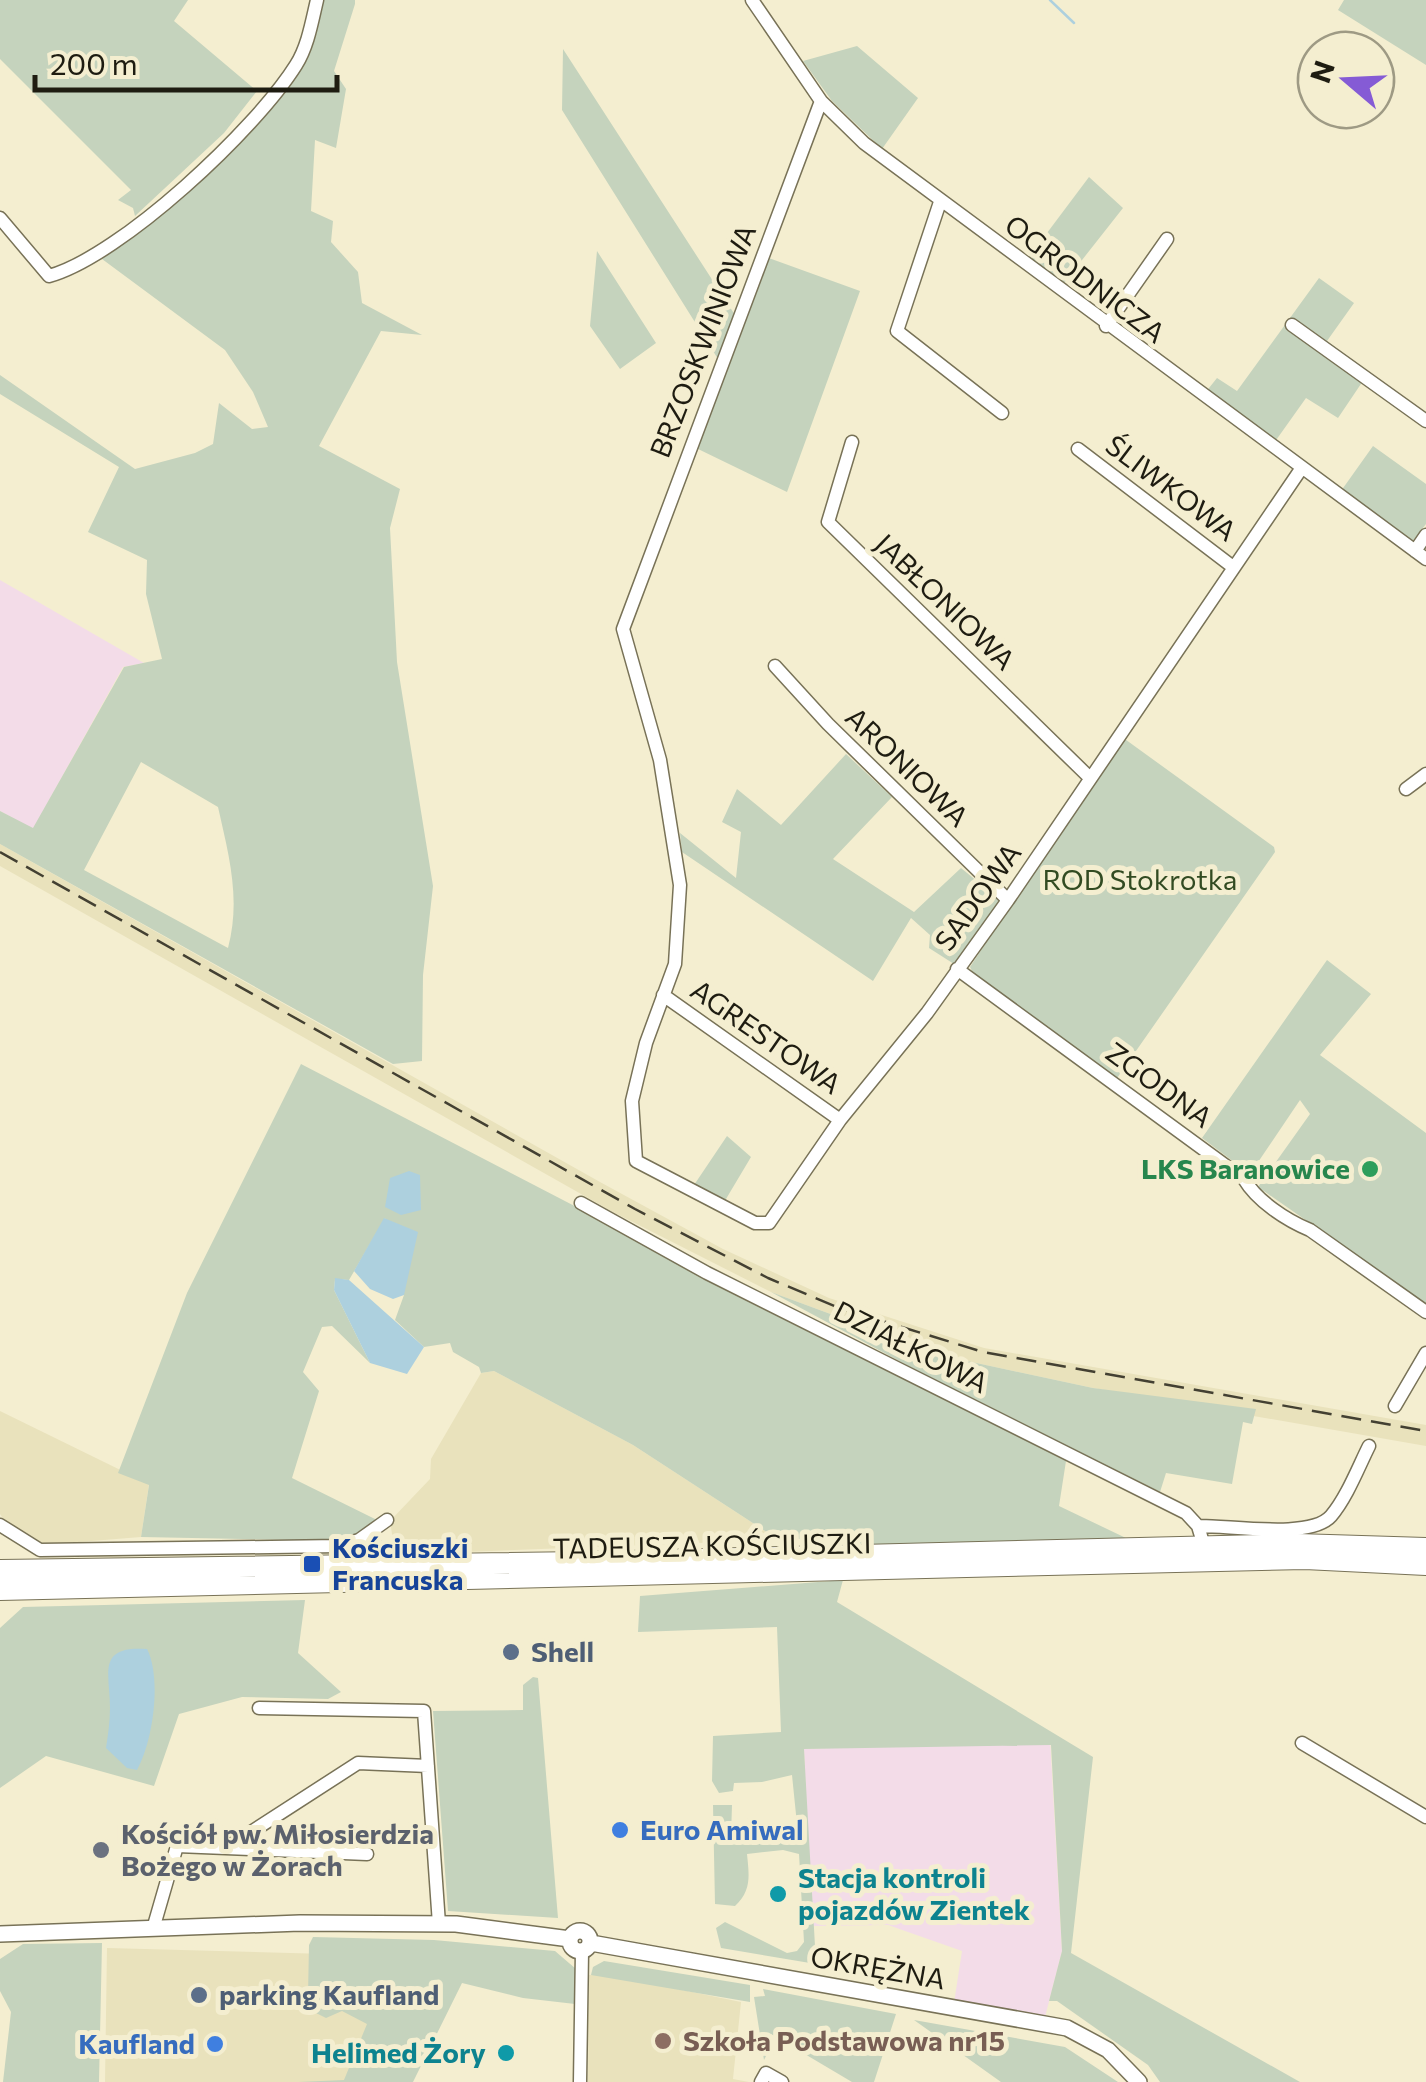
<svg xmlns="http://www.w3.org/2000/svg" width="1426" height="2082" font-family="Commissioner,sans-serif">
  <style>
    .built { fill: #e9e2bc }
    .industrial { fill: #f3dce8 }
    .green { fill: #c5d3bd; fill-rule: evenodd }
    .water { fill: #add0de }
    .lines { fill: none; stroke-linecap: round; stroke-linejoin: round }
    .stream { stroke: #add0de; stroke-width: 2.5 }
    .minor-casing { stroke: #787257; stroke-width: 15 }
    .tertiary-casing { stroke: #787257; stroke-width: 18 }
    .primary-casing { stroke: #787257; stroke-width: 22 }
    .minor { stroke: #fff; stroke-width: 12 }
    .tertiary { stroke: #fff; stroke-width: 15 }
    .primary { stroke: #fff; stroke-width: 20 }
    .rail { stroke: #434032; stroke-width: 2.5; stroke-dasharray: 20 10; stroke-linecap: butt }
    .leisure-dot { fill: #2e9e5b; stroke: #f4eed0; stroke-width: 4 }
    .transit-dot { fill: #1a4fb4; stroke: #f4eed0; stroke-width: 4 }
    .service-dot { fill: #5c6f8a; stroke: #f4eed0; stroke-width: 4 }
    .shop-dot { fill: #3f7fe0; stroke: #f4eed0; stroke-width: 4 }
    .worship-dot { fill: #6b7280; stroke: #f4eed0; stroke-width: 4 }
    .culture-dot { fill: #0f9aa8; stroke: #f4eed0; stroke-width: 4 }
    .education-dot { fill: #8d6e63; stroke: #f4eed0; stroke-width: 4 }
    .labels { text-anchor: middle; stroke-width: 10; stroke-linejoin: round; paint-order: stroke }
    .street-label { font-size: 28px; fill: #1e1c11; stroke: #f4eed0 }
    .park-label { font-size: 28px; fill: #324b22; stroke: #f4eed0 }
    .leisure-label { font-size: 28px; font-weight: bold; fill: #27864d; stroke: #f4eed0; text-anchor: end }
    .transit-label { font-size: 28px; font-weight: bold; fill: #164399; stroke: #f4eed0; text-anchor: start }
    .service-label { font-size: 28px; font-weight: bold; fill: #4e5e75; stroke: #f4eed0; text-anchor: start }
    .shop-label { font-size: 28px; font-weight: bold; fill: #366cbe; stroke: #f4eed0; text-anchor: start }
    .worship-label { font-size: 28px; font-weight: bold; fill: #5b616d; stroke: #f4eed0; text-anchor: start }
    .culture-label { font-size: 28px; font-weight: bold; fill: #0d838f; stroke: #f4eed0; text-anchor: start }
    .education-label { font-size: 28px; font-weight: bold; fill: #785e54; stroke: #f4eed0; text-anchor: start }
  </style>
  <rect width="100%" height="100%" fill="#f4eed0"/>
  <path class="built" d="M0,844l600,338 123,67 106,49 155,50 442,77v21l-333,-58 -149,-32 -173,-64 -158,-80 -613,-346z
    M494,1371l139,74 146,95 -366,14 -19,-7 -4,-26 40,-42 1,-20 50,-86z
    M0,1411l149,73 -8,53 -99,8 -35,-21 -7,-10z
    M107,1948l256,7 22,72 -26,55h-254z
    M604,1974l137,28 -8,77 16,3h-161l1,-107z"/>
  <path class="industrial" d="M0,580l144,83 -21,4 -90,162 -33,-18z
    M1050,1739l12,212 -17,66 -91,-14 8,-52 -74,-26 -77,1 -7,-177z"/>
  <path class="green" d="M0,0h188l-14,21 83,70 -33,42 -89,83 -2,-8 -15,-8 13,-10 -131,-131z
    M323,0h32v4l-21,67 12,18 -10,59 -21,-8 -4,71 22,10 -2,21 27,30 4,31 60,32 -41,-4 -62,115 81,43 -10,39 7,134 36,224 -10,89 -1,86 -29,3 -393,-220v-33l33,17 91,-161 38,-8 -16,-65 1,-34 -59,-28 31,-65 -119,-73v-19l135,94 60,-16 18,-9 6,-41 33,26 16,-2 -15,-35 -28,-42 -123,-91c61,-52 175,-134 208,-206 7,-16 9,-36 13,-53zM141,762l77,45c11,49 23,92 10,141l-144,-78z
    M1344,0h82v65l-88,-55z
    M857,46l61,52 -36,51 -50,-48 -29,-40z
    M563,49l172,266 -17,44 -156,-249z
    M1089,177l34,31 -63,80 -34,-27z
    M597,251l59,92 -36,26 -30,-43z
    M766,257l94,34 -73,201 -91,-44z
    M1319,278l35,25 -27,38 42,31 -31,46 -32,-20 -32,45 -69,-50 12,-15 20,13z
    M1373,446l53,38v40l-14,18 -71,-51z
    M1122,737l152,110 1,5 -160,229 -140,-104 -5,-10z
    M846,754l46,43 -59,62 81,53 47,-44 40,33 -47,63 -25,-16 1,-13 -19,-17 -38,63 -191,-129 -2,-19 56,45 5,-46 -19,-10 15,-33 44,36z
    M1327,960l44,34 -51,61 106,78v171l-168,-117 52,-73 -10,-14 -50,74 -48,-36z
    M301,1064l765,397 -7,45 69,33 -265,7 -10,-10 -74,4 -146,-95 -139,-74 -13,2 -2,-6 -26,-15 -3,-9 -26,4 -29,-27 9,-25 -19,-77 -36,62 -14,-1 -1,11 36,73 -38,-37 -10,1 -19,45 16,19 -27,87 85,42 -31,21 -205,-4 8,-52 -31,-12 69,-180z
    M727,1136l24,21 -28,47 -31,-16z
    M771,1292l173,64 149,32 163,21 -4,15 -9,-2 -11,62 -66,-11 -6,19 -205,-101z
    M843,1580l-6,22 256,155 -22,196 229,129h-140l-12,-17 -91,-64h-8l13,-50 -11,-206 -247,4 12,215 -95,-16 -5,-20 9,-6 62,31 10,-2 7,-9 -5,-88 -16,-4 -36,4c2,21 5,36 -12,52l-20,-2 -2,-99h19l-1,31 67,-2 -6,-59 -30,7 -28,1 -1,8 -14,2 -7,-12 1,-45 68,-4 -4,-105 -139,5 2,-36z
    M305,1600l-7,53 43,39 -13,7 -86,-2 -63,17 -25,72 -108,-30 -46,32v-160l23,-21z
    M533,1677l5,1 20,240 -110,-7 -15,-200 90,-1v-25z
    M313,1937l121,3 121,11 21,18 -1,35 -52,-6 -61,-15 -49,99h-115l46,-2 23,-56 -25,-13 -16,7 -10,-5 -8,-18 1,-50z
    M102,1943l-3,139h-96l8,-70 -11,-21v-32l23,-15z
    M604,1961l146,24v17l-159,-27 2,-8z
    M763,1989l133,25 -22,68h-22l-81,-48 -9,15 6,3 -4,8 -10,-63 11,-1z
    M914,2020l151,27 53,35h-117z"/>
  <path class="water" d="M409,1171l11,4 1,35 -20,5 -16,-8 5,-29z
    M384,1218l34,14 -14,63 -11,4 -23,-10 -16,-18z
    M335,1278l14,2 75,67 -17,27 -37,-11 -36,-73z
    M147,1649c15,29 6,93 -10,121l-10,-2 -21,-20c2,-13 4,-27 4,-40 0,-34 -14,-63 37,-59z"/>
  <g class="lines">
    <path class="stream" d="M1050,0l24,23"/>
    <defs>
      <path id="minor" d="M752,0l69,101 43,42 562,416
        M821,101l-198,528 37,131 20,125 -5,79 -29,79 -14,58 4,60 119,62h14l71,-103 87,-107 81,-113 293,-431
        M940,202l-43,129 105,82
        M0,218l49,58c72,-20 207,-147 247,-211 12,-19 16,-44 21,-65
        M1292,325l134,96
        M1106,326l61,-87
        M852,442l-24,80 260,254
        M1078,449l155,118
        M1415,551l11,-16
        M775,666l53,58 180,176
        M1406,789l20,-15
        M957,969l287,210c13,22 42,41 66,51l116,82
        M663,995l177,125
        M581,1203l126,70 479,240 12,13 6,20
        M1395,1406l31,-53
        M0,1525l40,25 299,-4 20,-6 28,-20
        M1198,1526c30,-1 112,14 133,-10 16,-19 27,-48 38,-70
        M359,1540l54,21
        M259,1708l165,3 15,213
        M1302,1743l124,74
        M228,1847l130,-84 70,3
        M153,1929l24,-83 190,8
        M580,2082l2,-131
        M761,2082l5,-9 16,9"/>
      <path id="tertiary" d="M570 1941a10 10 0 1 1 20 0a10 10 0 1 1-20 0Z
        M0,1934l300,-11 156,1 114,15
        M591,1943l476,85 41,22 31,32"/>
      <path id="primary" d="M0,1570l583,-8 714,-18 129,4
        M0,1590l1305,-31 121,6"/>
    </defs>
    <use href="#minor" class="minor-casing"/>
    <use href="#tertiary" class="tertiary-casing"/>
    <use href="#primary" class="primary-casing"/>
    <use href="#minor" class="minor"/>
    <use href="#tertiary" class="tertiary"/>
    <use href="#primary" class="primary"/>
    <path class="rail" d="M0,852l635,357 133,69 69,29 146,45 443,79"/>
  </g>
  <circle class="leisure-dot" cx="1370" cy="1169" r="10"/>
  <rect class="transit-dot" x="302" y="1554" width="20" height="20" rx="5"/>
  <g class="service-dot">
    <circle cx="511" cy="1652" r="10"/>
    <circle cx="199" cy="1995" r="10"/>
  </g>
  <g class="shop-dot">
    <circle cx="620" cy="1830" r="10"/>
    <circle cx="215" cy="2044" r="10"/>
  </g>
  <circle class="worship-dot" cx="101" cy="1850" r="10"/>
  <g class="culture-dot">
    <circle cx="778" cy="1894" r="10"/>
    <circle cx="506" cy="2053" r="10"/>
  </g>
  <circle class="education-dot" cx="663" cy="2041" r="10"/>
  <g class="labels">
    <g class="street-label">
      <text transform="translate(1085 279) rotate(37)" y="10">OGRODNICZA</text>
      <text transform="translate(703 341) rotate(-69)" y="10">BRZOSKWINIOWA</text>
      <text transform="translate(1171 488) rotate(37)" y="10">ŚLIWKOWA</text>
      <text transform="translate(945 602) rotate(44)" y="10">JABŁONIOWA</text>
      <text transform="translate(907 767) rotate(44)" y="10">ARONIOWA</text>
      <text transform="translate(978 897) rotate(-54)" y="10">SADOWA</text>
      <text transform="translate(766 1037) rotate(35)" y="10">AGRESTOWA</text>
      <text transform="translate(1159 1085) rotate(36)" y="10">ZGODNA</text>
      <text transform="translate(911 1347) rotate(27)" y="10">DZIAŁKOWA</text>
      <text transform="translate(712 1546) rotate(-1)" y="10">TADEUSZA KOŚCIUSZKI</text>
      <text transform="translate(878 1968) rotate(10)" y="10">OKRĘŻNA</text>
    </g>
    <g class="park-label">
      <text x="1140" y="890">ROD Stokrotka</text>
    </g>
    <g class="leisure-label">
      <text x="1350" y="1179">LKS Baranowice</text>
    </g>
    <g class="transit-label">
      <text x="332" y="1558">Kościuszki<tspan x="332" dy="32">Francuska</tspan></text>
    </g>
    <g class="service-label">
      <text x="531" y="1662">Shell</text>
      <text x="219" y="2005">parking Kaufland</text>
    </g>
    <g class="shop-label">
      <text x="640" y="1840">Euro Amiwal</text>
      <text x="195" y="2054" text-anchor="end">Kaufland</text>
    </g>
    <g class="worship-label">
      <text x="121" y="1844">Kościół pw. Miłosierdzia<tspan x="121" dy="32">Bożego w Żorach</tspan></text>
    </g>
    <g class="culture-label">
      <text x="798" y="1888">Stacja kontroli<tspan x="798" dy="32">pojazdów Zientek</tspan></text>
      <text x="486" y="2063" text-anchor="end">Helimed Żory</text>
    </g>
    <g class="education-label">
      <text x="683" y="2051">Szkoła Podstawowa nr15</text>
    </g>
  </g>
  <g transform="translate(1346 80) rotate(289)"><circle r="48" fill="#f4eed0" stroke="#9e9a84" stroke-width="2.5"/>
  <path d="M0-8L18 38L0 25L-18 38Z" fill="#855bd5"/>
  <text y="-15" font-size="28" font-weight="bold" text-anchor="middle" fill="#1e1c11">N</text>
  </g>
  <path d="M35 75v15h302v-15" fill="none" stroke="#1e1c11" stroke-width="5"/>
  <text x="50" y="75" font-size="30" fill="#1e1c11" stroke="#f4eed0" stroke-width="8" paint-order="stroke">200 m</text>
</svg>
